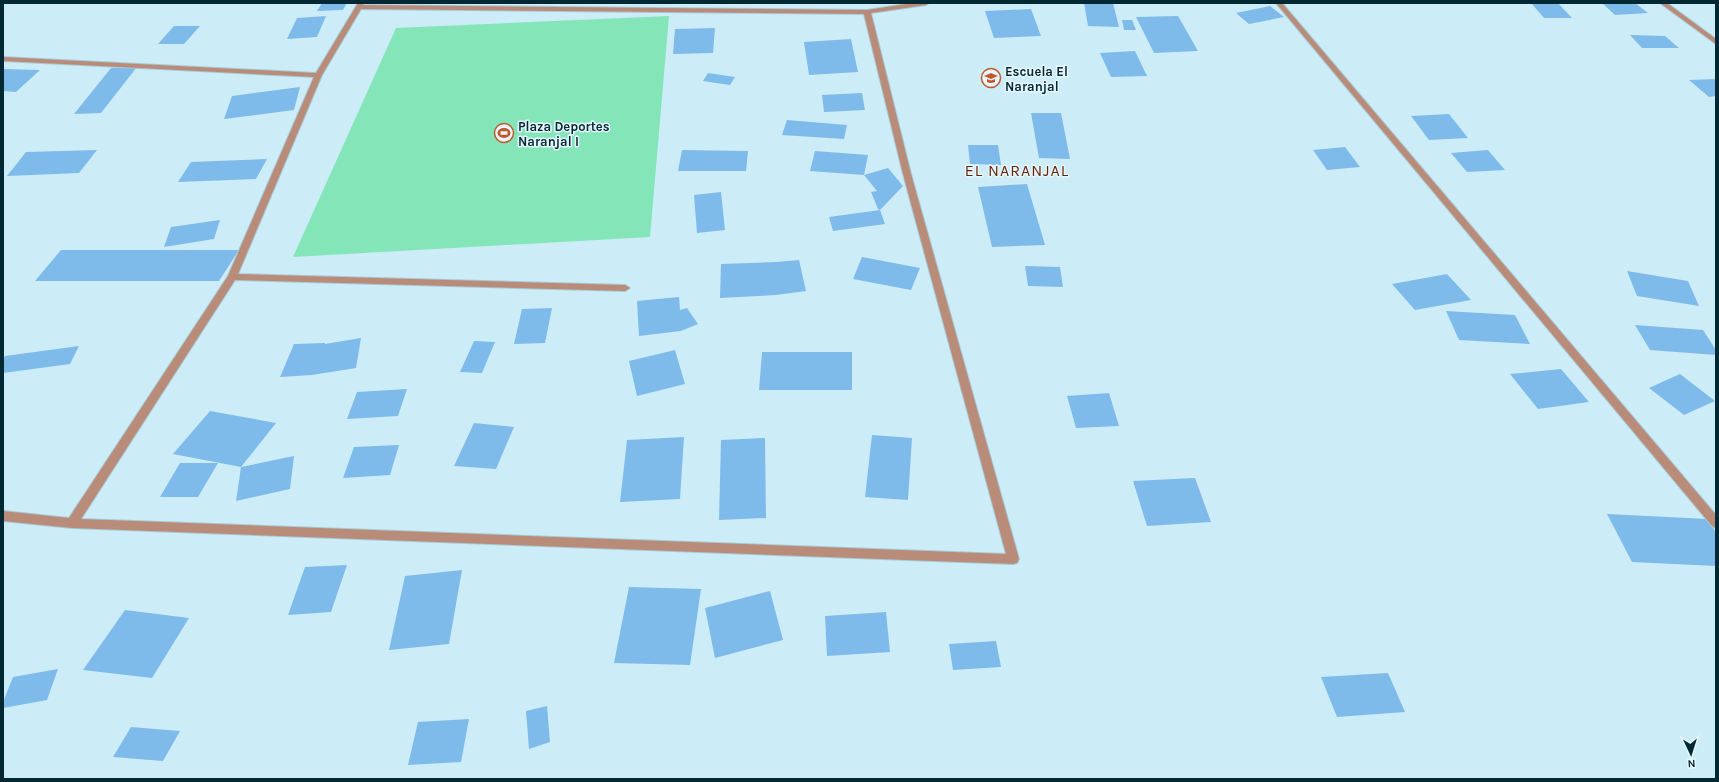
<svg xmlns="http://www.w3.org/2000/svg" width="1719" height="782" font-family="Karla,sans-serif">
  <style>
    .green { fill: #84e5b8 }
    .building { fill: #7fbbea }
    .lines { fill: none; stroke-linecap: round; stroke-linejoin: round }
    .minor-casing { stroke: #a8c9d5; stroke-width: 2 }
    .minor { fill: #b98c79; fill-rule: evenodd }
    .labels { text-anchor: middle; stroke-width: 3; stroke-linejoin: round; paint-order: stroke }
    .far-poi-label { font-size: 13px; font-weight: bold; fill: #022834; stroke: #e7f6fc; text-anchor: start }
    .neighbourhood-label { font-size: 16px; letter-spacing: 1px; fill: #662707; stroke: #e7f6fc }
  </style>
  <rect width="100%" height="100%" fill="#ccecf8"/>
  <path class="green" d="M669,16l-19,221 -357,20 103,-229z"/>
  <path class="building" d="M322,3h25l-4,7 -26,1z
    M1084,3h29l6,24 -31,-1z
    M1531,3h27l14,15h-28z
    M1602,3h33l13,10 -33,2z
    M1270,6l14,11 -35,7 -13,-11z
    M1031,9l10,27 -47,2 -9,-27z
    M326,16l-9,21 -30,2 10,-21z
    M1178,16l20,35 -44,2 -18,-36z
    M1122,20h10l4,10h-12z
    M174,26h26l-16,18h-26z
    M715,28l-2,25 -40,1 2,-25z
    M1630,35l35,1 14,12h-37z
    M851,39l7,33 -49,3 -5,-33z
    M1135,51l12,25 -36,1 -11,-24z
    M137,67l-36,46 -27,1 37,-46z
    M3,69l37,1 -24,22 -13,-1z
    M708,73l27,4 -5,8 -27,-4z
    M1716,79v17l-7,1 -20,-17z
    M300,87l-6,23 -70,9 8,-23z
    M862,93l3,17 -41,2 -2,-17z
    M1031,113h30l9,46 -31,-1z
    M1449,114l19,24 -39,2 -18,-24z
    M787,120l60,5 -3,14 -62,-4z
    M968,145h30l3,20 -31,-1z
    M1345,147l15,20 -33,3 -14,-20z
    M97,150l-18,23 -72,3 19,-24z
    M682,150l66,1 -2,20h-68z
    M1488,150l17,20 -38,2 -16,-19z
    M815,151l53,4 -4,20 24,-7 15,18 -23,24 -2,-1 -7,-17 6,-1 -13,-16 -54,-4z
    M267,159l-11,20 -78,3 13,-20z
    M1027,184l18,61 -53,2 -14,-60z
    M721,192l4,38 -28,3 -3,-38z
    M880,210l5,14 -52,7 -4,-14z
    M220,220l-6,19 -50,8 7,-20z
    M61,250h178l-20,31h-184z
    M862,257l58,11 -9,22 -58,-11z
    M799,260l7,31 -30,4 -56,3 1,-34 55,-2z
    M1025,266l35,1 3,20 -35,-1z
    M1627,271l61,10 11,25 -62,-10z
    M1447,274l24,26 -56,10 -23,-26z
    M679,297l1,13 7,-2 11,16 -17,7 -42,5 -2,-35z
    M552,308l-7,35 -31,1 8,-35z
    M1446,311l69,4 15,29 -71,-4z
    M1635,325l68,5 13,20v5l-66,-5z
    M361,338l-5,30 -44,7 -32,2 14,-33 31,-1v1z
    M474,341l21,1 -13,31 -22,-1z
    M79,346l-9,18 -67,9v-13l2,-4z
    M675,350l10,34 -48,12 -8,-35z
    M762,352h90v38h-93z
    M1561,369l28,33 -51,7 -28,-35z
    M1680,374l35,27 -31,14 -35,-27z
    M407,389l-9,27 -51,3 10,-27z
    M1109,393l10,33 -43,2 -9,-32z
    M210,411l66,12 -35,44 -68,-13z
    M474,423l40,4 -18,42 -42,-3z
    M872,435l40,3 -4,62 -43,-3z
    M684,437l-4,62 -60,3 7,-62z
    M765,438l1,80 -47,2 2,-80z
    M399,445l-9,30 -47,3 11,-31z
    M294,456l-4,33 -54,12 5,-34z
    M180,463h38l-20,34h-38z
    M1195,478l16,44 -64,4 -14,-45z
    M1607,514l101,5 8,14v33l-84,-4z
    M347,565l-16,47 -43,3 17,-48z
    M462,570l-13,74 -60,6 16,-74z
    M629,587l72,2 -11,76 -76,-2z
    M770,591l13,49 -68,18 -10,-50z
    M125,610l64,8 -37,60 -69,-8z
    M886,612l4,40 -63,4 -2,-40z
    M996,641l5,26 -48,3 -4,-26z
    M58,669l-11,31 -44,8v-6l10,-25z
    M1388,673l17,39 -68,5 -16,-40z
    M547,706l3,36 -21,7 -3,-38z
    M469,719l-8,43 -53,3 10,-43z
    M131,727l49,4 -17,30 -50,-4z"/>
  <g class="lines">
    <defs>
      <path id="minor" d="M358,3h6l-1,2 504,5 46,-7h16l-3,2 -55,8 40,161 108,385 -2,4 -4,1 -941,-36 -69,-7v-10l66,7 159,-242 86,-199 -311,-16v-4l313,16zM361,9l503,5 39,160 103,380 -925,-35 154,-239 390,11 5,-3 -5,-3 -387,-11 84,-199z
        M1276,3h6l434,512v13l-4,-2z
        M1660,3h7l49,36v5z"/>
    </defs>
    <use href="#minor" class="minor-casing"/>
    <use href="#minor" class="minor"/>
  </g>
  <defs>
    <symbol id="school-ring" viewBox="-11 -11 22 22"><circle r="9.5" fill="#e7f6fc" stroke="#c05a2d" stroke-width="1.5"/><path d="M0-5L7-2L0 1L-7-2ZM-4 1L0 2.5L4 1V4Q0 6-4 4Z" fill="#c05a2d"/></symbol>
    <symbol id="stadium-ring" viewBox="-11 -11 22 22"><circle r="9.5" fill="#e7f6fc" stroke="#c05a2d" stroke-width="1.5"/><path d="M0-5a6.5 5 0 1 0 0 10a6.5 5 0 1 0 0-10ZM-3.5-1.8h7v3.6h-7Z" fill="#c05a2d"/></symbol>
  </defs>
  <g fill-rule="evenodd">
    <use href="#school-ring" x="980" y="67" width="22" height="22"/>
    <use href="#stadium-ring" x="493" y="122" width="22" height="22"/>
  </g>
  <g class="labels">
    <g class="far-poi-label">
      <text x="1005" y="76">Escuela El<tspan x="1005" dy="15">Naranjal</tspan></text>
      <text x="518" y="131">Plaza Deportes<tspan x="518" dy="15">Naranjal I</tspan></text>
    </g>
    <g class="neighbourhood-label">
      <text x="1017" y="176">EL NARANJAL</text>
    </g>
  </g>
  <rect width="1719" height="782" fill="none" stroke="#022834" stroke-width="8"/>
  <g transform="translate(1691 754) rotate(176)" stroke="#e7f6fc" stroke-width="3" paint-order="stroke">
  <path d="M0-3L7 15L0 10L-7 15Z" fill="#022834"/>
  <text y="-6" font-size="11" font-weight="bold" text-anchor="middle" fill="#022834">N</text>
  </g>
</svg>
